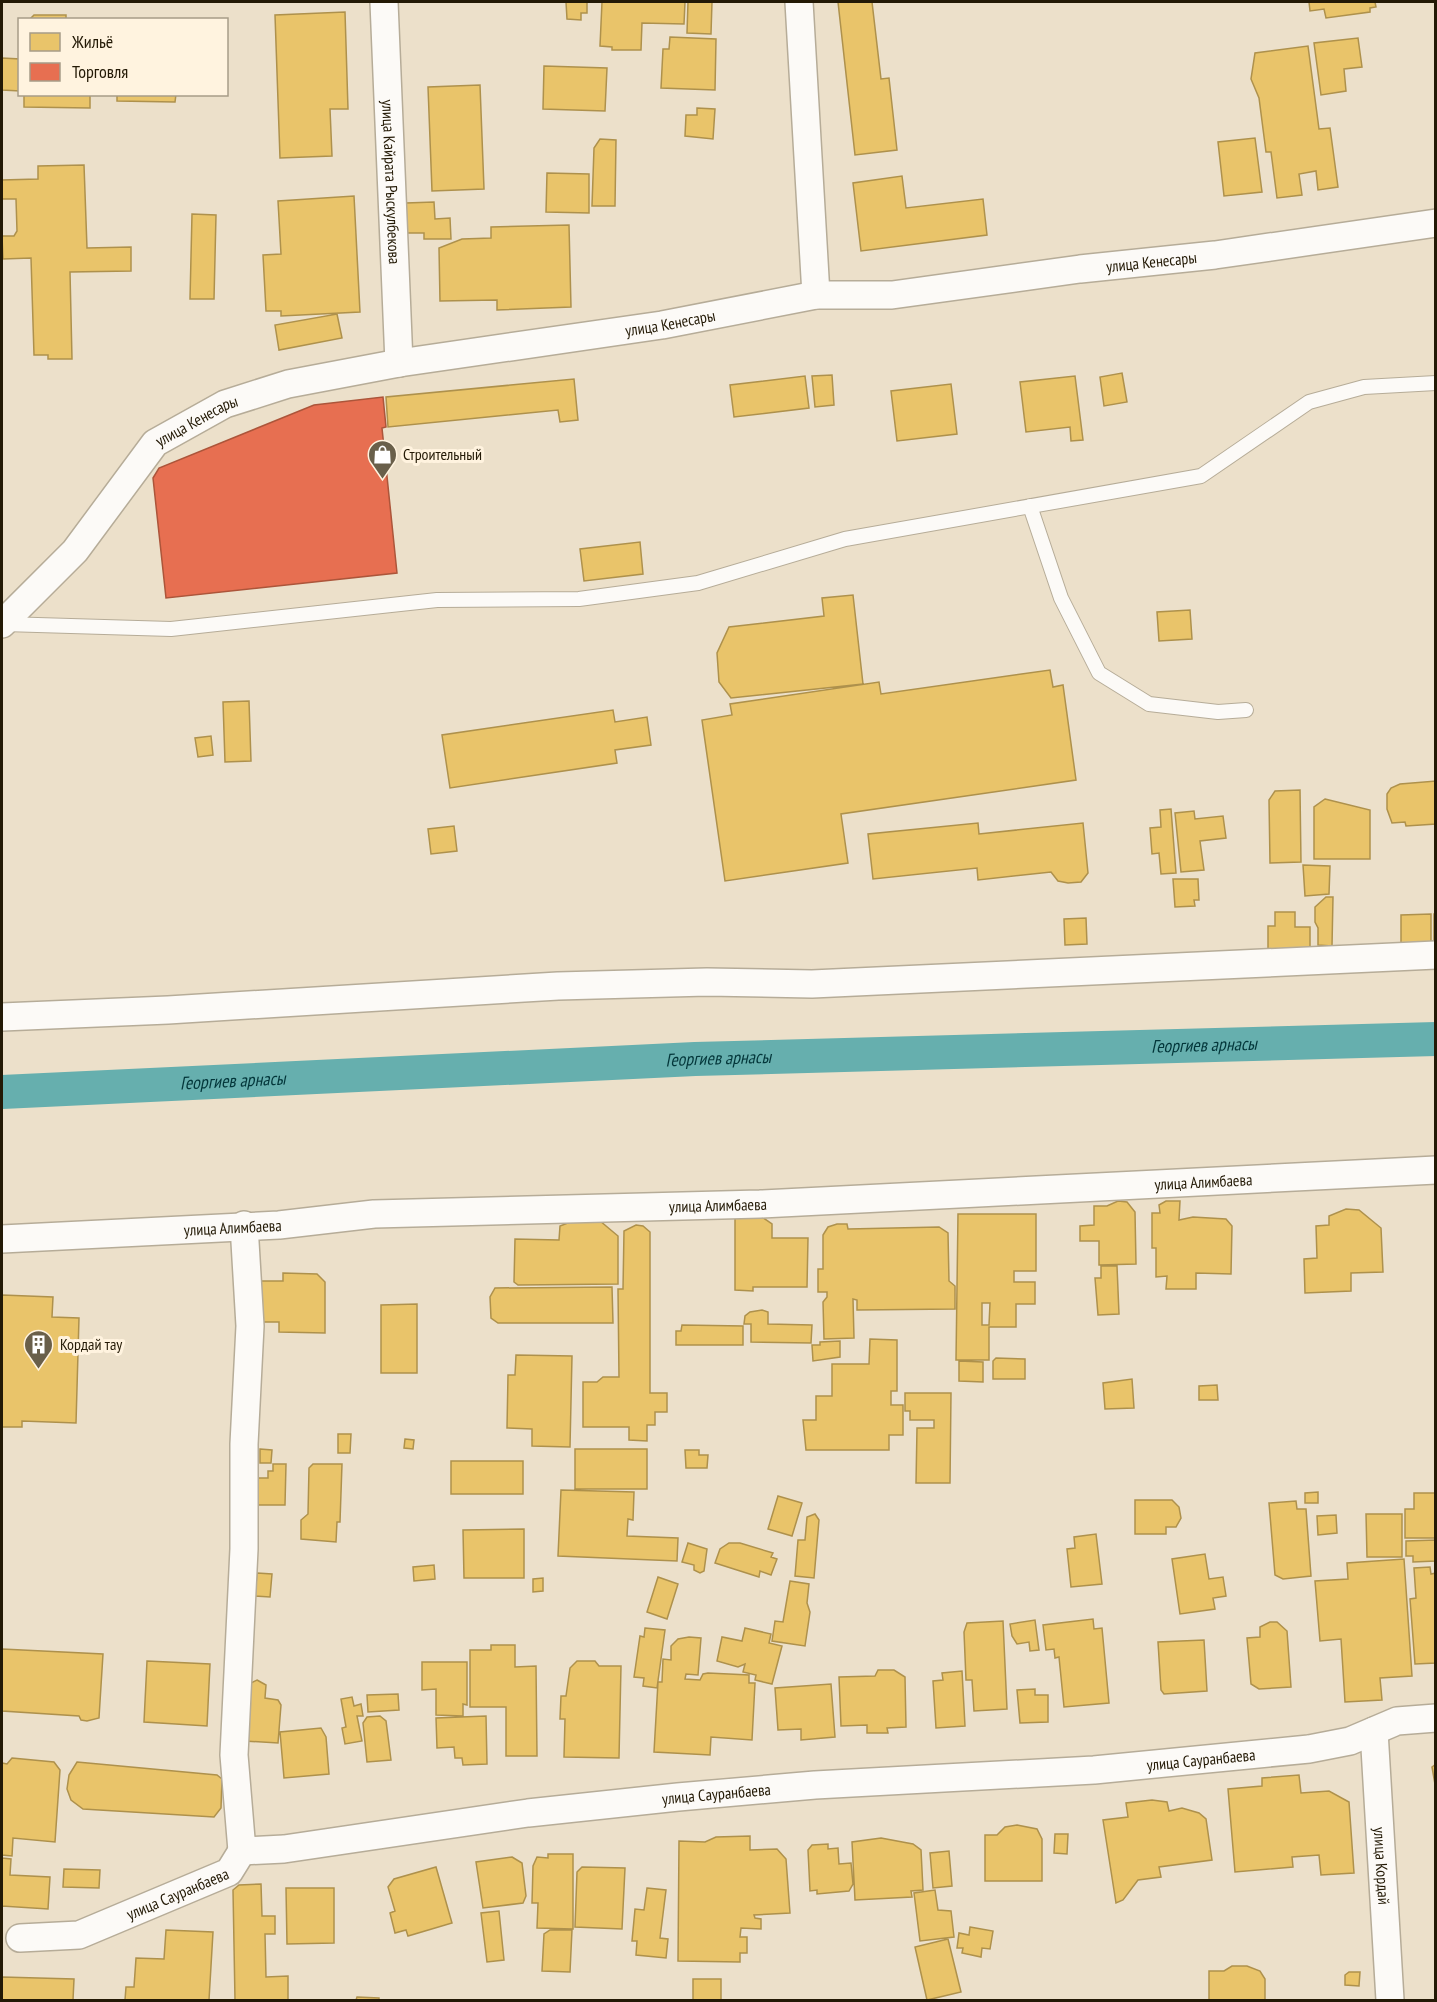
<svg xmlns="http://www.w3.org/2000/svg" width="1437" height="2002" font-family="'PT Sans Narrow',sans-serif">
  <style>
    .homes { fill: #e9c46a; stroke: #ae914c; stroke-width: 1.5; fill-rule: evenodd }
    .shops { fill: #e76f51; stroke: #ac553a; stroke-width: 1.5 }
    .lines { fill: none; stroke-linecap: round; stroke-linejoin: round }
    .canal { stroke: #66afae; stroke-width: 34 }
    .lane-casing { stroke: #b6ac98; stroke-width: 16 }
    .street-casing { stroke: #b6ac98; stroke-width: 30 }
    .lane { stroke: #fcfaf7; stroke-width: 14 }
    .street { stroke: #fcfaf7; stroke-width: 27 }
    .labels { text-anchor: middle; stroke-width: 6; stroke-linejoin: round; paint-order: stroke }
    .street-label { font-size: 16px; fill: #231905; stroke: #fff3df }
    .poi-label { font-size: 16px; fill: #231905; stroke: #fff3df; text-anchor: start }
    .water-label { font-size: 18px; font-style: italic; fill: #03363a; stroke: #fff3df }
  </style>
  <rect width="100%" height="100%" fill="#ece0ca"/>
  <path class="homes" d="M566,2h21v11h-6v7l-14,-1z
    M602,2h83l-1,22 -42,-1 -1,27h-29v-3l-12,-1z
    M688,2h24l-1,32 -24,-1z
    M838,2h34l9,77 8,-1 8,72 -42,5z
    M1309,2h66l1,5 -6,1v4l-44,6 -2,-9 -14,2z
    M345,12l3,97h-18l2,47 -52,2 -5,-143z
    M34,15h32v5h-37z
    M670,37l46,2 -1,51 -54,-2 2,-39h6z
    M1358,38l4,29 -18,2 2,22 -25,4 -7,-52z
    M1308,46l11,83 11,-1 8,59 -20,3 -2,-19 -17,3 3,21 -25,3 -6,-46h-5l-7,-54 -8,-19 4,-26z
    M2,58l18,1v32l-18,-1z
    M544,66l63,2 -2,43 -62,-2z
    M480,85l4,104 -52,2 -4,-104z
    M24,94h66v14l-66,-1z
    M117,94h59l-1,8 -58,-1z
    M697,108l18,1 -2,30 -28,-3 1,-21h11z
    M1255,138l7,54 -38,4 -6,-54z
    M600,139l16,1 -1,66h-23l2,-58z
    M84,165l3,83 44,-1v24l-61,1 2,87h-24v-4h-14l-3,-97 -28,1 -1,-23h12l3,-5 -1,-32h-14v-19l36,-1v-13z
    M547,173l42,1v39l-43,-1z
    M902,176l4,32 77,-9 4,36 -126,16 -8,-68z
    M354,196l6,116 -79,4v-5h-15l-3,-56 18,-1 -3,-53z
    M434,202l1,17 15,-1 1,21h-27v-6h-17l-1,-30z
    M192,214l24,1 -2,84h-24z
    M569,225l2,82 -74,3v-10l-57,1 -1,-53 23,-9 29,-1v-11z
    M337,314l5,24 -63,12 -4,-25z
    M1122,373l5,29 -23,4 -4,-29z
    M832,375l2,30 -19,2 -3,-31z
    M805,376l4,32 -75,9 -4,-32z
    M1075,376l8,64 -12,1 -1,-14 -44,5 -6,-50z
    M574,379l4,41 -18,2 -2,-12 -170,17 -2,-30z
    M951,384l6,50 -60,7 -6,-50z
    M640,542l3,32 -59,7 -4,-32z
    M853,595l10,89 -132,14 -12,-16 -2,-29 12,-26 95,-11 -2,-18z
    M1190,610l2,29 -33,2 -2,-29z
    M1050,670l3,17 10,-2 13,95 -235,34 7,49 -123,18 -23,-161 30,-5 -2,-11 149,-22 2,12z
    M249,701l2,60 -26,1 -2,-60z
    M613,710l2,12 32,-5 4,28 -36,5 2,13 -167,25 -8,-53z
    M211,736l2,19 -15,2 -3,-19z
    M1436,781v43l-30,2 -1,-4 -13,1 -5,-14v-15l4,-6 9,-4z
    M1300,790l1,72 -31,1 -1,-63 6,-9z
    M1325,799l45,11v49h-56v-52z
    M1171,809l5,64 -15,1 -2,-21 -7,1 -2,-26 11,-1 -1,-17z
    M1194,811l1,8 28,-3 3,22 -26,3 4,29 -23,2 -6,-59z
    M978,823l1,11 104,-11 5,50 -7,9 -13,1 -10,-2 -7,-9 -73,8 -1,-12 -104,11 -5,-45z
    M454,826l3,25 -26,3 -3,-25z
    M1303,865l27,1 -1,28 -24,2z
    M1173,879h25l1,21h-5l1,6 -20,1z
    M1326,897h7l-1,49 -14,-1v-17l-3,-6v-15z
    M1275,912h20v15h15v21l-42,1v-23h7z
    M1431,914v34h-30v-33z
    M1434,914h2v29h-2z
    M1086,918l1,26 -22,1 -1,-26z
    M1118,1201l9,1 8,10 1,52 -37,1v-24h-19v-15l14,-1v-19h13z
    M1166,1201h14l-1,19 14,-3 33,2 6,7 -1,48 -35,-1v16h-30l1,-13 -11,1v-29h-4v-35h8l-1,-8z
    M1346,1209l13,1 22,18 2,44 -32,1v18l-46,2 -1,-34 13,-1 -1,-32 13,-1v-9z
    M958,1214h78v57h-22v11h21v22h-19v23h-27v33h-33zM982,1303h8l-1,22h-7z
    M735,1217h27l10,7v14h36l-1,49h-54v4l-18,-1z
    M578,1219l22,2 18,15v48l-100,1 -4,-3 1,-43 44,1 1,-14z
    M837,1224h10l1,5 91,-2 9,6 1,48 6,5v23l-98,1v-10l-4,-1 1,39 -30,1 -1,-37 4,-5v-5h-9v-23h5v-34l5,-8z
    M636,1225l7,1 7,6v161h17v19h-12v13h-8v16l-18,-1v-13h-46v-45h14l6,-5h16l-1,-88h5l1,-58z
    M1101,1266h16l2,48 -21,1 -3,-37h6z
    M283,1273l34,1 8,8v51l-46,-1v-10h-21v-41h25z
    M612,1287l1,36h-115l-7,-5 -1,-21 5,-9z
    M2,1295l51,2 -1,20 27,1 -3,105 -54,-2v6h-20z
    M417,1304v69h-36v-68z
    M762,1310l6,2v12l44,1 -1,18 -60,-1v-18h-7l1,-8 5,-4z
    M682,1325l61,1v19h-67v-14h5z
    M870,1339l27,1v51h-6v14h12v30h-14v15h-83l-3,-30h13v-24h16v-32h37z
    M840,1341v16l-27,4 -1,-16h8v-3z
    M516,1355l56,1 -2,91 -38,-1v-17l-25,-1 1,-53h7z
    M996,1358l29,1v20h-32v-18z
    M959,1361l24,1v20l-24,-1z
    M1132,1379l2,29 -29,1 -2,-26z
    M1217,1385l1,15h-19v-14z
    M905,1393h46l-1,90h-34l1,-55h17v-8h-24v-9h-5z
    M338,1434h13l-1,19h-12z
    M405,1439l9,1 -1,9 -9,-1z
    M260,1449l12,1 -1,13h-11z
    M575,1449h72v40h-72z
    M685,1450h14v5h9l-1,13h-21z
    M451,1461h72v33h-72z
    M273,1464h13l-1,41h-29l1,-27h11v-7h5z
    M313,1464h29l-2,58h-3l-1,20 -35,-3v-19l7,-6 1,-46z
    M561,1490l73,2 -1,28 -5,-1 -1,17 51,2 -1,23 -119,-5z
    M1318,1492v11h-13v-10z
    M1414,1493h22v45h-31v-29h9z
    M778,1496l24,7 -10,33 -24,-7z
    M1135,1500h37l7,7 2,11 -5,9h-10v7h-31z
    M1296,1501l1,8h9l5,67 -28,3 -8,-4 -6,-72z
    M815,1514l4,6 -5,58 -19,-2 3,-36h7l2,-23z
    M1366,1514h36v43h-35z
    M1336,1515l1,18 -19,2 -1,-19z
    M524,1529v49h-60l-1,-48z
    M1096,1534l6,50 -31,3 -4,-38 8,-1 -1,-11z
    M1436,1540v21l-23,1v-6h-7v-15z
    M688,1543l19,6 -3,22 -4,2 -6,-3v-5l-12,-3z
    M729,1543h11l33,10 -2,4 6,2 -6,16 -11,-4 -1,6 -44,-14 5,-14z
    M1205,1554l4,25 14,-2 3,19 -13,2 2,11 -35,5 -8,-55z
    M1404,1559l8,117 -32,2 2,22 -37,2 -4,-63 -21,2 -5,-60 33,-2 -1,-16z
    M434,1565l1,14 -21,2 -1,-14z
    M1430,1567l1,7 5,-1v90l-21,1 -5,-65 6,-1 -2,-30z
    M257,1573l15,1 -2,23 -15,-1z
    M658,1577l20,7 -11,35 -20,-7z
    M543,1578v13l-10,1v-13z
    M790,1581l19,3 -2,19 3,9 -5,34 -33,-5 3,-20 8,1z
    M1093,1619l1,10 8,-1 7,75 -45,4 -5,-50 -4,1 -1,-9 -8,1 -3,-25z
    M1035,1620l4,30 -9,1 -1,-9 -12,2 -5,-8 -2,-12z
    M1003,1621l4,88 -33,2 -2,-31h-6l-2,-48 3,-9z
    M1270,1622h7l10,9 4,56 -32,2 -8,-5 -4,-46 13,-1v-10z
    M645,1628l20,2 -8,58 -14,-2 1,-8 -10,-1 6,-41 4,1z
    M745,1628l26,6 -2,9 13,3 -10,38 -17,-4 1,-5 -13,-3 2,-8 -7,3 -21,-6 5,-24 20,4z
    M689,1637l12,1 -3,37 -12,-1 -1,5 15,1 3,-6 5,-1 41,2v8h6l-3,57 -41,-3 -1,18 -56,-3 4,-70h4l1,-23 8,1v-14l7,-7z
    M1204,1640l3,51 -43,3 -3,-4 -3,-48z
    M491,1645h24v22l21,-1 1,90h-31v-49h-36v-57h21z
    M2,1649l101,5 -4,64 -12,3 -6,-1 -2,-4 -77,-5z
    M147,1661l63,3 -3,62 -63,-4z
    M577,1661h18l4,5h22l-2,92 -55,-1 1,-38h-5l1,-23h5l4,-28z
    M422,1662h45v43l-4,-1v12l-27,-1v-26l-14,1z
    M878,1670h16l11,7 1,50 -19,1 1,5h-21v-8l-26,1 -2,-49 36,-1z
    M962,1671l3,55 -29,2 -3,-47 10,-1 -1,-7z
    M257,1680l9,5 -1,13 13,2 3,5 -3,38 -34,-2 5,-57z
    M831,1684l4,53 -34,3v-11l-23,1 -3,-42z
    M1035,1689v6h13v27l-28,1 -3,-33z
    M398,1694l1,16 -31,2 -1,-17z
    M352,1697l2,9 7,-2 2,12h-6l5,25 -17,3 -3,-16 4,-1 -5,-28z
    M380,1716l6,5 5,39 -24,2 -4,-39 4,-6z
    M486,1716l1,48 -24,1 -1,-7h-7l-1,-11 -17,1 -1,-30z
    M321,1728l5,9 3,37 -45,4 -4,-46z
    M12,1758l42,4 6,8 -5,72 -42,-4 -1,18 -10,-1v-92l5,1z
    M77,1762l140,13 5,4 -1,29 -7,9 -131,-8 -12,-9 -4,-11 2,-14z
    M1436,1764v26l-4,-23z
    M1299,1775l2,18 28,-2 20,11 5,71 -33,2 -2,-20 -27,2 1,10 -58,5 -7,-83 34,-3v-8z
    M1152,1800l15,2 2,9 13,-3 17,5 7,6 6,41 -53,7 2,10 -23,3 -15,20 -7,3 -13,-83 25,-3 -2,-14z
    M1017,1825l20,4 5,10v42h-57v-46h12l8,-8z
    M1055,1834h13l-1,20 -13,-1z
    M750,1836v14l27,-1 9,10 4,54 -36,2 1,3 6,1v10l-20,-1 -1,9h7v16h-7v9l-62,-1 1,-120 26,1 11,-5z
    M881,1838l32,6 8,6 2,40 -12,1 1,6 -57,3 -3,-58z
    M828,1844v5l10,-1 1,16 12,-1 2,21 -4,7 -32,3v-4l-7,1 -2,-41 4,-5z
    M949,1851l3,35 -19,2 -3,-35z
    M548,1854h25v75l-36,-1 1,-25h-6l1,-37 4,-9 11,1z
    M512,1857l10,6 4,33 -3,7 -40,5 -7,-46z
    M2,1858l9,1 -1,16 40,2 -2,32 -46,-3v5z
    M436,1867l16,56 -44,13 -2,-6 -11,3 -5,-20 5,-2 -7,-24 6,-8z
    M582,1867l43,1 -3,61 -47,-2 2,-55z
    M64,1869l36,1 -1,18 -36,-1z
    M261,1884l1,32h13v18h-10l1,43 22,-1v24h-53l-2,-110 6,-5z
    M286,1888h48v55l-47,1z
    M647,1888l19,2 -6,48 8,1 -2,19 -30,-3 1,-14h-5l3,-32 9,1z
    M935,1890l3,20 13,1 3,26 -34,4 -6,-48z
    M499,1911l5,49 -17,2 -6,-49z
    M970,1927l23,4 -3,18 -8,-1 -1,9 -19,-4 1,-5h-6l2,-15 10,2z
    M166,1930l47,2 -4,68h-84l1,-13h8l2,-29 28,1z
    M550,1930h22l-2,42 -28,-1 2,-37z
    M948,1939l13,53 -34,8 -12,-53z
    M1232,1966h15l13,5 5,8v21h-56v-29h15z
    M1349,1972h11l-1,14 -14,-1v-10z
    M2,1977l72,2 -1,21h-71z
    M693,1979h28v21h7h-35z
    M357,1997l22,1v2h-23z"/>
  <path class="shops" d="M383,397l3,30 -4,1 15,145 -231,25 -13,-120 6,-10 155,-63z"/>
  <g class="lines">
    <path class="canal" id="s1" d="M2,1092l693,-33 741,-20"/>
    <defs>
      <path id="lane" d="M1030,506l31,92 38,75 50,31 69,8 28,-2
        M4,624l167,5 266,-29 142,-1 119,-16 147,-44 356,-63 108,-74 55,-15 72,-4"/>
      <g id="street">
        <path id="s2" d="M384,2l15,361"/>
        <path d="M799,2l17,293"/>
        <path id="s3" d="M2,624l73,-73 80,-108 70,-39 63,-20 111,-21 263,-38 154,-30h76l188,-26 135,-14 221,-32"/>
        <path d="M2,1017l166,-7 390,-24 149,-4 105,2 624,-29"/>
        <path id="s4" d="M2,1239l277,-14 95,-11 386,-10 676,-34"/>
        <path id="s5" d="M1374,1731l16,269"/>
        <path id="s6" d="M242,1851l42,-2 244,-36 150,-16 137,-12 279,-15 215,-21 41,-8 47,-20 39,-3"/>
        <path d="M242,1851l-8,-96 10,-206v-105l6,-118 -6,-101"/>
        <path id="s7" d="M20,1938l59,-3 150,-63 13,-21"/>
      </g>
    </defs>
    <use href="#lane" class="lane-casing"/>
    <use href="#street" class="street-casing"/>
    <use href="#lane" class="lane"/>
    <use href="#street" class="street"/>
  </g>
  <defs>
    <symbol id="shop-pin" viewBox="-11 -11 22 30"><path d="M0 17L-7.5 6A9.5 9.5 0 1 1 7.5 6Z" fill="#695f4a" stroke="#fff3df"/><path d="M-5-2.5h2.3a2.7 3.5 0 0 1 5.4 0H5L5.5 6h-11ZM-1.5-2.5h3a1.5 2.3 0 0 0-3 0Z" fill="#fff"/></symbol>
    <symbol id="building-pin" viewBox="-11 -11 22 30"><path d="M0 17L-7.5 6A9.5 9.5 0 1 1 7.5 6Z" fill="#695f4a" stroke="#fff3df"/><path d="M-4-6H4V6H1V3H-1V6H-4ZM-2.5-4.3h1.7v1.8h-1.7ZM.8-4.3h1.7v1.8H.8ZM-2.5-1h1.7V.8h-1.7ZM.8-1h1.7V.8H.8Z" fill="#fff"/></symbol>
  </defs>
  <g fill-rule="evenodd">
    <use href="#shop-pin" x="366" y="438" width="33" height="45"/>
    <use href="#building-pin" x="22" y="1328" width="33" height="45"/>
  </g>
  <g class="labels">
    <g class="street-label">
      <text dy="6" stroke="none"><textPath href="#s2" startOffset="180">улица Кайрата Рыскулбекова</textPath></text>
      <text dy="6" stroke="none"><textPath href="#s3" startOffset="1257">улица Кенесары</textPath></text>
      <text dy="6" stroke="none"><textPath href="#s3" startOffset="771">улица Кенесары</textPath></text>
      <text dy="6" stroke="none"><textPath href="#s3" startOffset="285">улица Кенесары</textPath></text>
      <text dy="6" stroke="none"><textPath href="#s4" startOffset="1203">улица Алимбаева</textPath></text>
      <text dy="6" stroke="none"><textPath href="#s4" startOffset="717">улица Алимбаева</textPath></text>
      <text dy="6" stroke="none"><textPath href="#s4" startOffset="231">улица Алимбаева</textPath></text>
      <text dy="6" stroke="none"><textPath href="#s6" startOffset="964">улица Сауранбаева</textPath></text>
      <text dy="6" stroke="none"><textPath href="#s6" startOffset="478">улица Сауранбаева</textPath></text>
      <text dy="6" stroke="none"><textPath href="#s5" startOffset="135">улица Кордай</textPath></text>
      <text dy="6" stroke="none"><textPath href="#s7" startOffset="166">улица Сауранбаева</textPath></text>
    </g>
    <g class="poi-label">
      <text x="403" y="460">Строительный</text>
      <text x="60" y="1350">Кордай тау</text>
    </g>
    <g class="water-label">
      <text dy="6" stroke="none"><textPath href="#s1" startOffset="1203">Георгиев арнасы</textPath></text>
      <text dy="6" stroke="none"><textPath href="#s1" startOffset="717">Георгиев арнасы</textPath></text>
      <text dy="6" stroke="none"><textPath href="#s1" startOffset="231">Георгиев арнасы</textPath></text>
    </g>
  </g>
  <rect width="1437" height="2002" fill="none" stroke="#231905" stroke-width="6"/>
  <rect x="18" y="18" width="210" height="78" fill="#fff3df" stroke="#a79c88" stroke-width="1.5"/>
  <rect x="30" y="33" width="30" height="18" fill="#e9c46a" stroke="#a79c88" stroke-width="1.5"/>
  <text x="72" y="48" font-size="18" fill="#231905">Жильё</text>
  <rect x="30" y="63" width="30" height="18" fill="#e76f51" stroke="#a79c88" stroke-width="1.5"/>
  <text x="72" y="78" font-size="18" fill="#231905">Торговля</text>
</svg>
